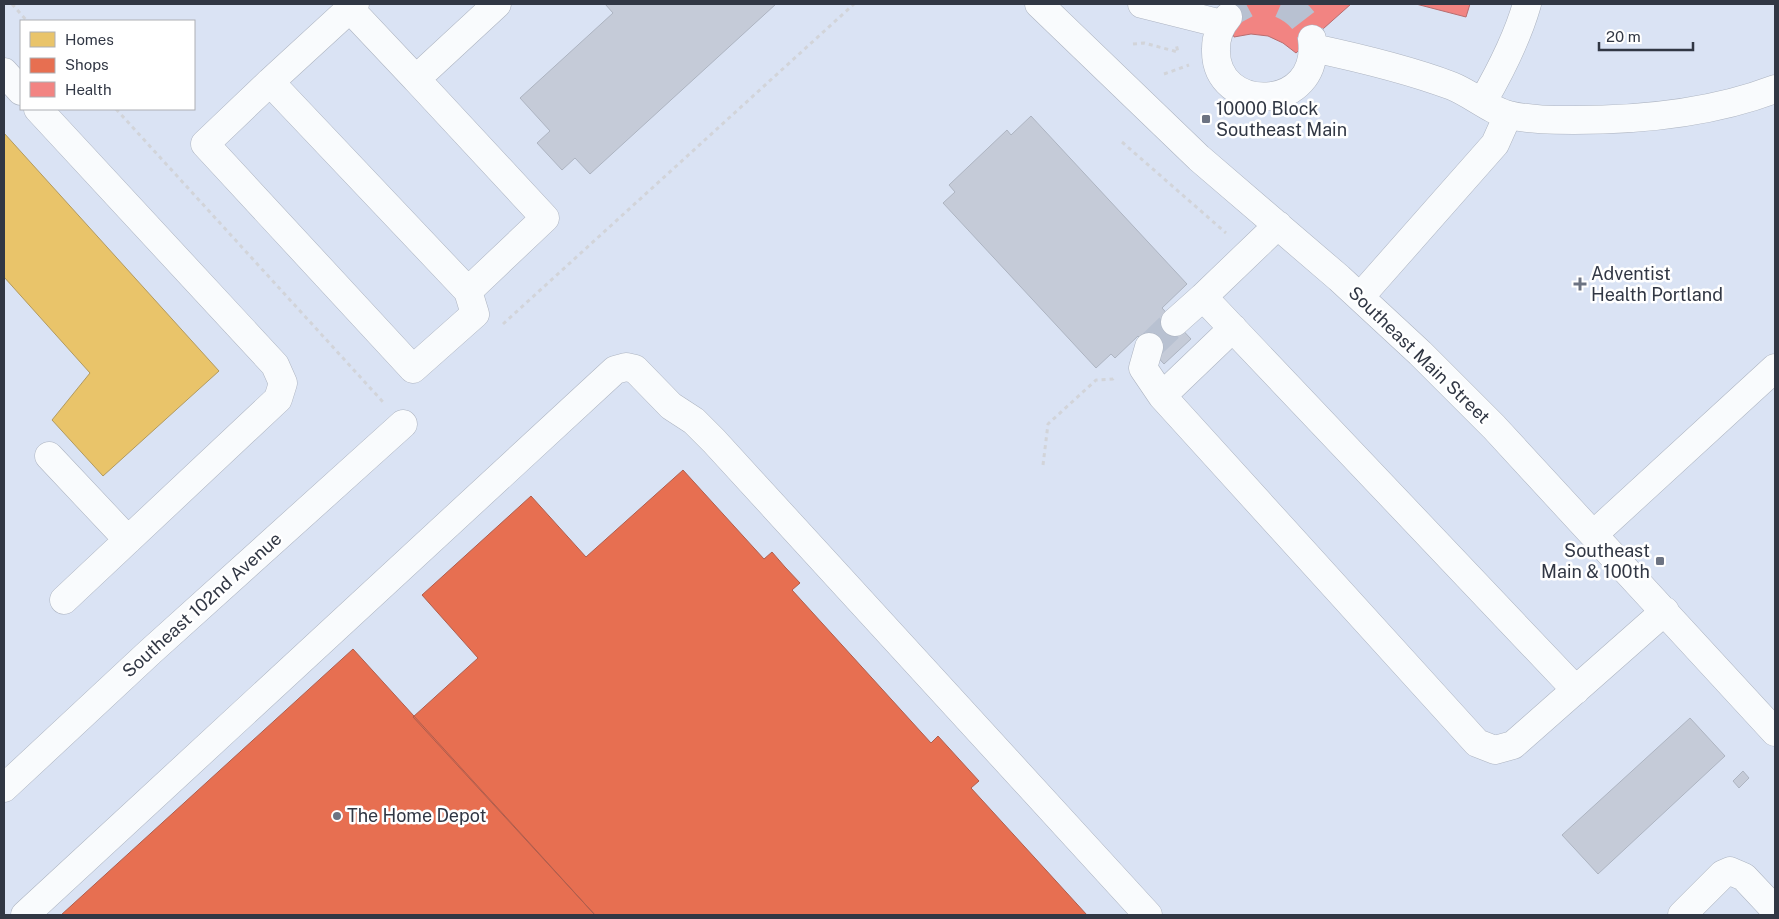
<svg xmlns="http://www.w3.org/2000/svg" width="1779" height="919" font-family="'Public Sans',sans-serif">
  <style>
    .homes { fill: #e9c46a; stroke: #b29a5f }
    .shops { fill: #e76f51; stroke: #b05e4d }
    .health { fill: #f28482; stroke: #b86d6f }
    .building { fill: #c5cbd8; stroke: #adb4c1 }
    .lines { fill: none; stroke-linecap: round; stroke-linejoin: round }
    .minor-tunnel { stroke: #b8c1d1; stroke-width: 28; stroke-dasharray: 28 14; stroke-linecap: butt }
    .minor-casing { stroke: #adb4c1; stroke-width: 29 }
    .path { stroke: #d2d4d9; stroke-width: 3; stroke-dasharray: 4 4; stroke-linecap: butt }
    .minor { stroke: #f9fbfd; stroke-width: 28 }
    .poi-dot { fill: #6c7382; stroke: #fff; stroke-width: 2 }
    .labels { text-anchor: middle; stroke-width: 5; stroke-linejoin: round; paint-order: stroke }
    .poi-label { font-size: 18px; fill: #313744; stroke: #fff; text-anchor: start }
    .street-label { font-size: 18px; fill: #313744; stroke: #fff }
  </style>
  <rect width="100%" height="100%" fill="#dae3f4"/>
  <path class="homes" d="M4,133l215,238 -116,105 -51,-56 38,-47 -86,-96z"/>
  <path class="shops" d="M683,470l81,89 8,-7 13,15 15,16 -8,7 139,153 7,-7 41,45 -8,7 116,127h-492l-182,-198 65,-59 -56,-63 109,-99 55,61z
    M353,649l242,266h-534z"/>
  <path class="health" d="M1223,4h128l-55,49 -13,-10 -15,-7 -17,-2 -17,3z
    M1416,4h54l-4,13z"/>
  <path class="building" d="M605,4h171l-186,170 -15,-16 -13,12 -25,-27 13,-12 -30,-33 93,-85z
    M1031,116l156,168 -25,24 29,31 -27,25 -26,-28 -23,22 -4,-4 -15,14 -153,-165 12,-11 -6,-7 58,-55 4,5z
    M1690,718l35,38 -127,118 -36,-39z
    M1743,771l6,7 -10,10 -6,-7z"/>
  <g class="lines">
    <path class="minor-tunnel" d="M1281,4c16,7 27,18 31,35
      M1228,17l5,-6 13,-7
      M1149,347l26,-25"/>
    <defs>
      <path id="minor" d="M355,4l-85,78 198,209 77,-73 -129,-139 81,-75
        M1039,4l160,154 140,120 81,75 74,74 281,305
        M1142,4l80,20
        M350,9l66,70
        M1228,17c-8,9 -12,20 -12,32 -2,66 106,64 96,-10
        M1313,48c47,10 94,21 139,38 18,7 41,26 57,29 21,5 44,5 65,5 67,0 138,-7 201,-31
        M4,72l17,19
        M270,82l-65,62 208,225 62,-55 -7,-23
        M1483,101c18,-31 34,-62 44,-97
        M38,109l237,256 8,18 -5,16 -214,201
        M1278,225l-75,72 373,393
        M1360,297l135,-153 13,-29
        M1175,322l28,-25
        M1233,328l-71,68 315,347 18,7 18,-5 152,-134
        M1149,347l-6,21 19,28
        M49,456l79,84
        M1594,534l181,-166
        M4,788l146,-136 253,-228
        M25,915l590,-545 11,-3 9,2 36,37 23,15 20,20 434,474
        M1682,915l41,-41 7,-3 14,6 31,33"/>
    </defs>
    <use href="#minor" class="minor-casing"/>
    <path class="path" d="M12,4l15,17
      M1133,44l11,-1 34,9 -2,-8
      M1164,74l25,-9
      M116,109l267,293
      M1122,142l104,91
      M503,324l351,-320
      M1043,465l5,-41 48,-44 17,-1 3,-3"/>
    <use href="#minor" class="minor"/>
  </g>
  <g class="poi-dot">
    <rect x="1201" y="114" width="10" height="10" rx="2.5"/>
    <path d="M1577.5 276.5h5v5h5v5h-5v5h-5v-5h-5v-5h5z"/>
    <rect x="1655" y="556" width="10" height="10" rx="2.5"/>
    <circle cx="337" cy="816" r="5"/>
  </g>
  <g class="labels">
    <g class="poi-label">
      <text x="1216" y="115">10000 Block<tspan x="1216" dy="21">Southeast Main</tspan></text>
      <text x="1591" y="280">Adventist<tspan x="1591" dy="21">Health Portland</tspan></text>
      <text x="1650" y="557" text-anchor="end">Southeast<tspan x="1650" dy="21">Main &amp; 100th</tspan></text>
      <text x="347" y="822">The Home Depot</text>
    </g>
    <g class="street-label">
      <text transform="translate(1419 355) rotate(44)" y="6">Southeast Main Street</text>
      <text transform="translate(202 605) rotate(-42)" y="6">Southeast 102nd Avenue</text>
    </g>
  </g>
  <rect width="1779" height="919" fill="none" stroke="#313744" stroke-width="10"/>
  <rect x="20" y="20" width="175" height="90" fill="#ffffff" stroke="#adafb4"/>
  <rect x="30" y="32" width="25" height="15" fill="#e9c46a" stroke="#adafb4"/>
  <text x="65" y="45" font-size="15" fill="#313744">Homes</text>
  <rect x="30" y="58" width="25" height="15" fill="#e76f51" stroke="#adafb4"/>
  <text x="65" y="70" font-size="15" fill="#313744">Shops</text>
  <rect x="30" y="82" width="25" height="15" fill="#f28482" stroke="#adafb4"/>
  <text x="65" y="95" font-size="15" fill="#313744">Health</text>
  <path d="M1599 42v8h94v-8" fill="none" stroke="#313744" stroke-width="2.5"/>
  <text x="1606" y="42" font-size="15" fill="#313744" stroke="#ffffff" stroke-width="4" paint-order="stroke">20 m</text>
</svg>
